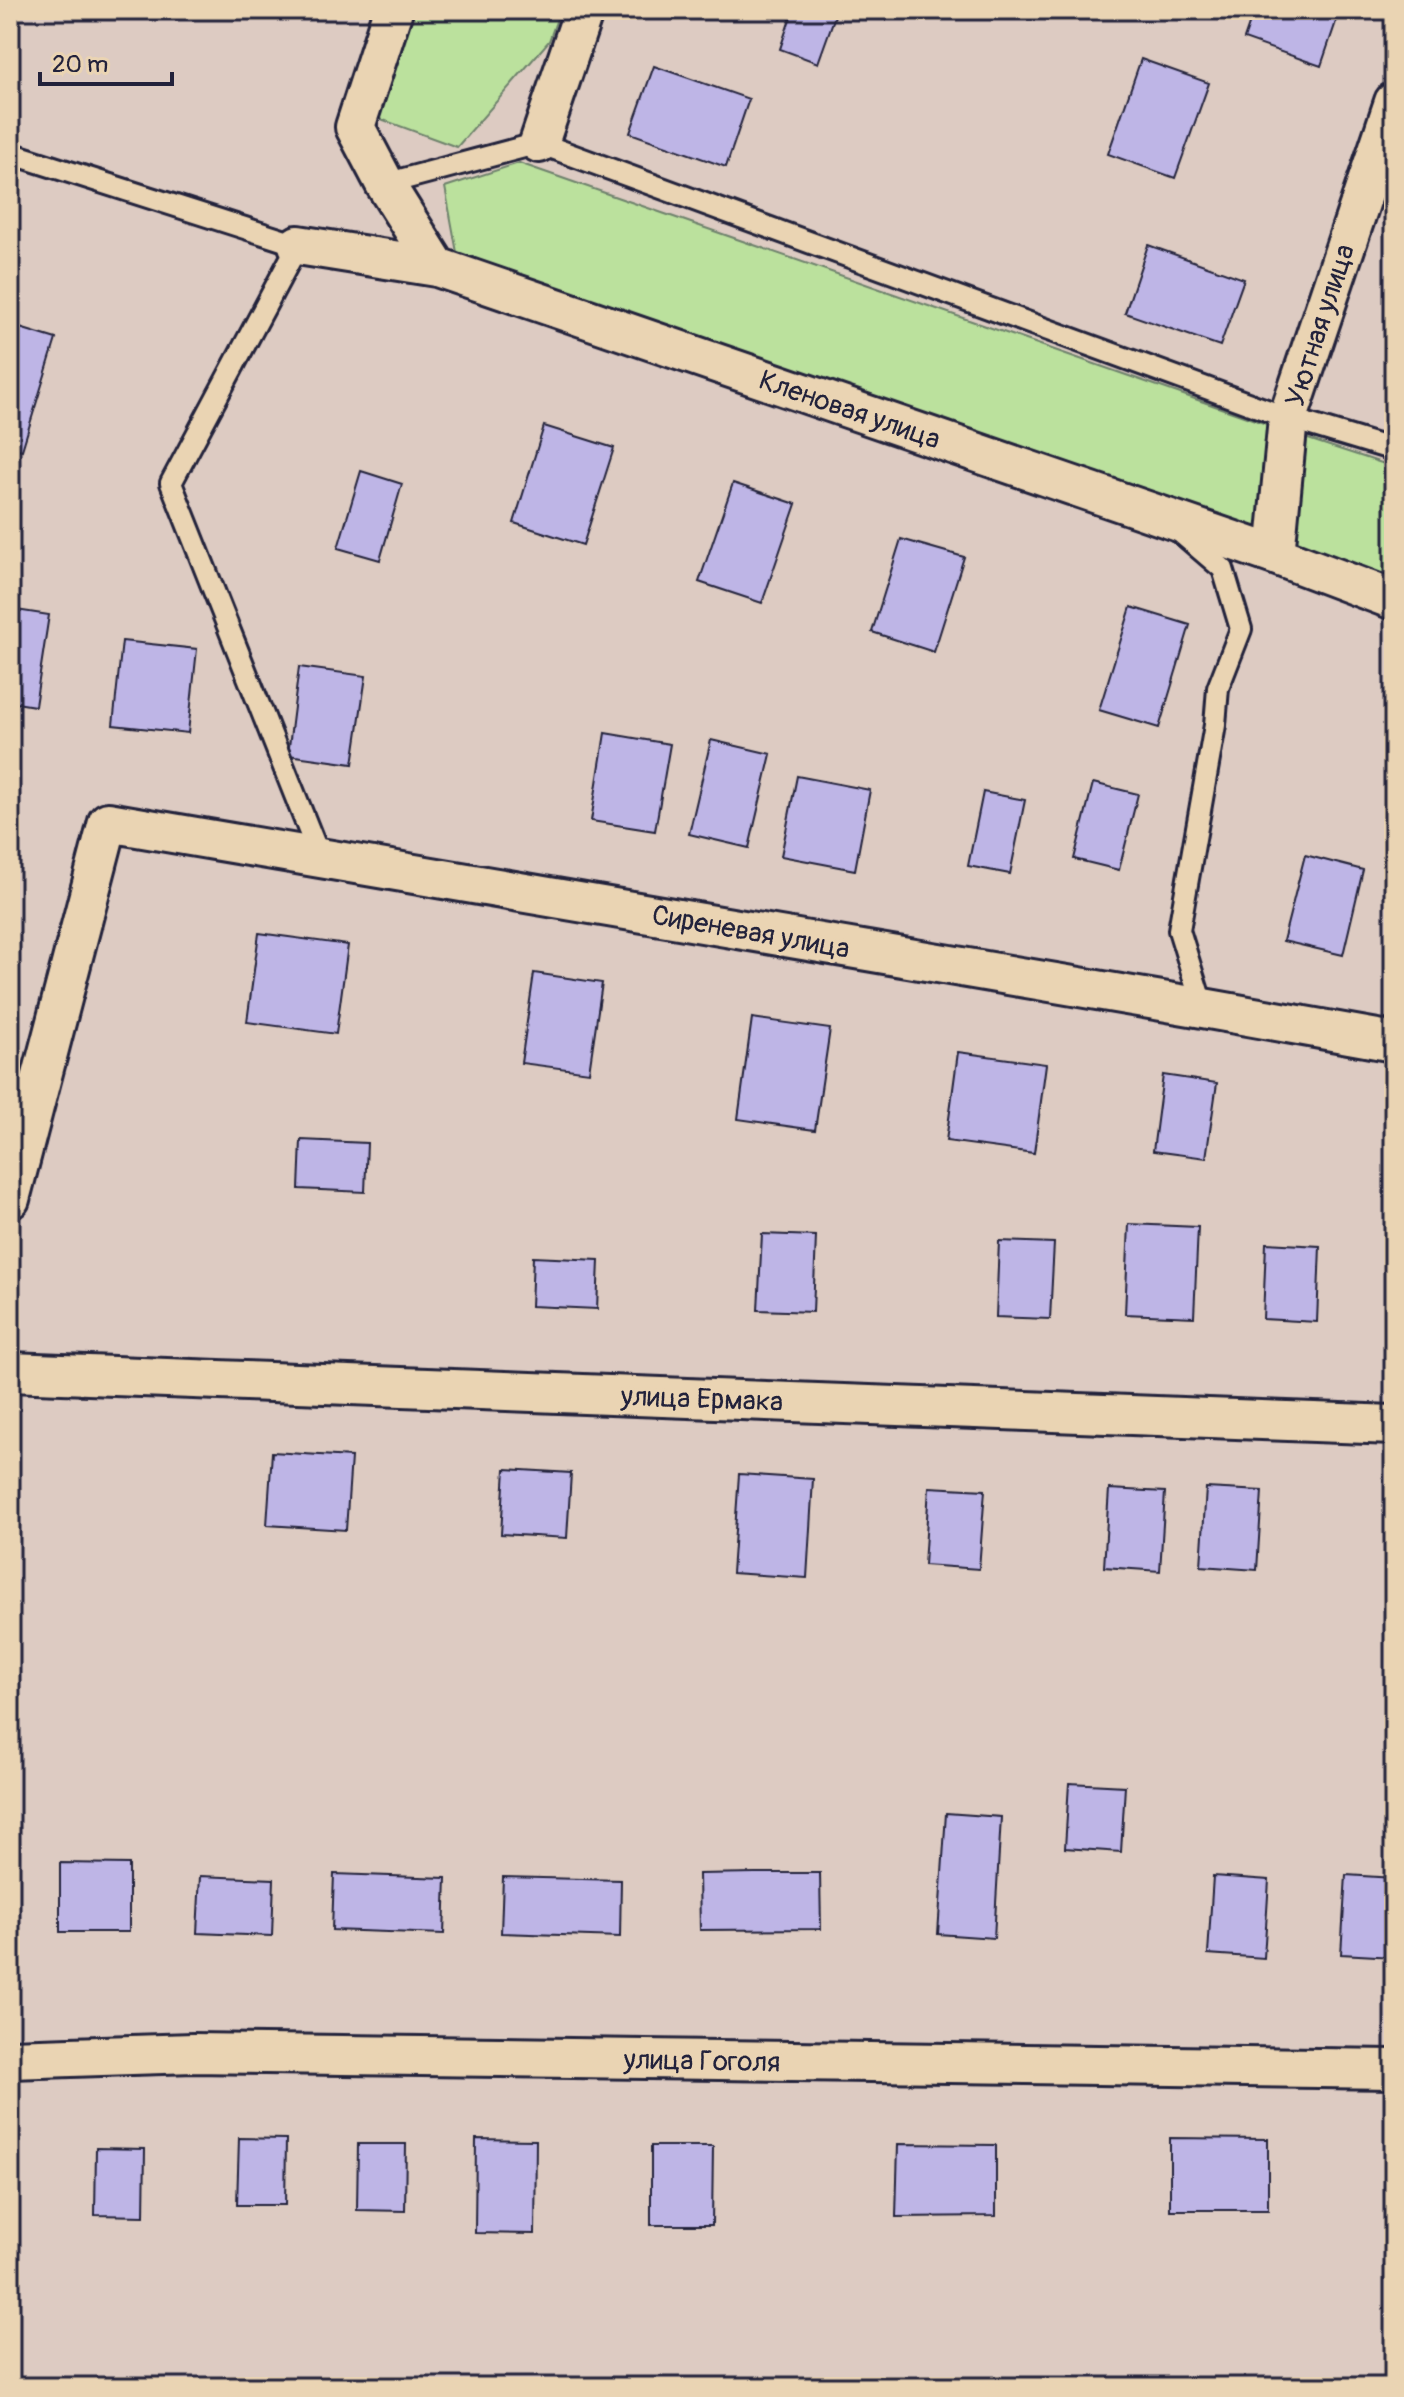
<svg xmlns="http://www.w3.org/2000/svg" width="1404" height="2397" font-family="Pangolin,sans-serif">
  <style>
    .green { fill: #bbe19d; stroke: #6e826c; stroke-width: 2 }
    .building { fill: #beb5e6; stroke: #22223b; stroke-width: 2 }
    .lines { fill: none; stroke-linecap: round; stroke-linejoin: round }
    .lane-casing { stroke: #22223b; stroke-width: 26 }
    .street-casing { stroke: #22223b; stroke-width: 44 }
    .lane { stroke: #ead4b3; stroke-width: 20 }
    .street { stroke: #ead4b3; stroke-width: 38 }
    .labels { text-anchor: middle; stroke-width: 7; stroke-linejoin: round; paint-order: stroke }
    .street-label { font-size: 28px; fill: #22223b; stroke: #ead4b3 }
  </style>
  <rect width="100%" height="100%" fill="#ddcbc2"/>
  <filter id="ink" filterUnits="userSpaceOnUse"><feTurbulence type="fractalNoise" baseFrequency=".0125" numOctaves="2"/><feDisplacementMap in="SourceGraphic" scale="16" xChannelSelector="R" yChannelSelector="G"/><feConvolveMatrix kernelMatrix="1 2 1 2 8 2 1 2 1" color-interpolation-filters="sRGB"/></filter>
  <g filter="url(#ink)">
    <path class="green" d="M411,10h149l-11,31 -92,106 -82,-30z
      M519,163l759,265 -11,113 -809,-283 -13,-71z
      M1305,438l89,29v117l-98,-33z"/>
    <path class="building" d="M793,10h44l-19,53 -38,-14z
      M1254,10h86l-19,56 -77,-27z
      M1141,59l68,24 -34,95 -67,-24z
      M654,66l95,33 -23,68 -96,-34z
      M1148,245l96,34 -24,67 -95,-33z
      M10,325l46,14 -34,111 -12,-3z
      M544,426l70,22 -31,97 -69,-22z
      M361,471l41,13 -22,76 -42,-12z
      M733,483l63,21 -34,99 -63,-21z
      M901,539l63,18 -30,95 -62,-20z
      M1131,607l59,18 -31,103 -60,-18z
      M10,609l39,6 -14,91 -25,-4z
      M122,641l75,8 -9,84 -75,-8z
      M299,667l67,9 -13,88 -65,-9z
      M605,733l65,11 -15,87 -64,-10z
      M711,740l60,14 -22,94 -60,-14z
      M797,776l73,14 -15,80 -74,-14z
      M1093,783l45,11 -19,76 -45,-11z
      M983,792l42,8 -15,74 -42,-8z
      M1305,855l58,15 -20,85 -60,-14z
      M259,933l89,12 -12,89 -89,-12z
      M534,973l68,10 -13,89 -68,-9z
      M752,1018l78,11 -15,101 -77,-11z
      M958,1052l88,12 -12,89 -88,-12z
      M1163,1075l54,8 -11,75 -53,-7z
      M301,1140l66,3 -2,49 -66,-3z
      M1129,1224l69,3 -4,90 -69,-3z
      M762,1234l54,2 -3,76 -55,-2z
      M999,1241l55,2 -4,76 -54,-2z
      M1266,1243l54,3 -3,76 -54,-3z
      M533,1257l66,3 -2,49 -66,-3z
      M272,1452l79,5 -5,73 -79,-5z
      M505,1469l66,4 -4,65 -66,-4z
      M739,1474l74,5 -6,99 -75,-5z
      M929,1487l56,3 -6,79 -55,-4z
      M1206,1488l56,3 -5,79 -56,-4z
      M1109,1489l56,3 -5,79 -56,-4z
      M1069,1783l56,3 -4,66 -56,-4z
      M946,1813l55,4 -7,121 -56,-4z
      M60,1863l69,1v68h-69z
      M755,1873h65l1,56 -121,1 -1,-56z
      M334,1874l112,4 -2,56 -112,-4z
      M1346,1875l48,3v79l-53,-3z
      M200,1876l74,3 -2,57 -75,-3z
      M1213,1876l56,4 -5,78 -56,-4z
      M503,1877l118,3 -1,57 -119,-4z
      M239,2138l47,1 -1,66h-48z
      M1170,2138l98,1v71h-98z
      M476,2139l60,1 -1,94 -60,-1z
      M358,2144h48l-1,67 -48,-1z
      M898,2144l98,1v71l-100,1z
      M651,2146h62l-1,79h-61z
      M96,2148l49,1 -1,67 -49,-1z
      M10,2151h4l-1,66h-3z"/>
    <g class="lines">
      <defs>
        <path id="lane" d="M10,153l288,92 -127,238 149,375
          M385,184l154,-41 749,275 106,32
          M1181,533l42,36 18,60 -23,59 -3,37 -36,205 24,78"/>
        <path id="street" d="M393,10l-38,117 30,57 52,83
          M539,143l45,-133
          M298,245l139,22 838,288 119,45
          M1275,555l13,-137 106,-316
          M10,1199l98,-377 1095,186 191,34
          M10,1372l1384,53
          M10,2059l183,-6 1201,16"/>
      </defs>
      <use href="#lane" class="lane-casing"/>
      <use href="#street" class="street-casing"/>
      <use href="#lane" class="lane"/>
      <use href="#street" class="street"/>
    </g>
  </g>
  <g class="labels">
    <g class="street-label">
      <text transform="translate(1319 325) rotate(-72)" y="10">Уютная улица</text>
      <text transform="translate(850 409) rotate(19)" y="10">Кленовая улица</text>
      <text transform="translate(751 931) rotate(10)" y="10">Сиреневая улица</text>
      <text transform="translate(702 1398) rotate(2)" y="10">улица Ермака</text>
      <text transform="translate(702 2060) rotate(1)" y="10">улица Гоголя</text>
    </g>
  </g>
  <rect width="1404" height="2397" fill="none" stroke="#ead4b3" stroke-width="40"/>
  <rect x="20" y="20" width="1364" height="2357" fill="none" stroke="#22223b" stroke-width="3" filter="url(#ink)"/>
  <path d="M40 72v12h132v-12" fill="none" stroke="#22223b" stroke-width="4"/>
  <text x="52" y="72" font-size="24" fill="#22223b" stroke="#ead4b3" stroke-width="6" paint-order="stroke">20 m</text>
</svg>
